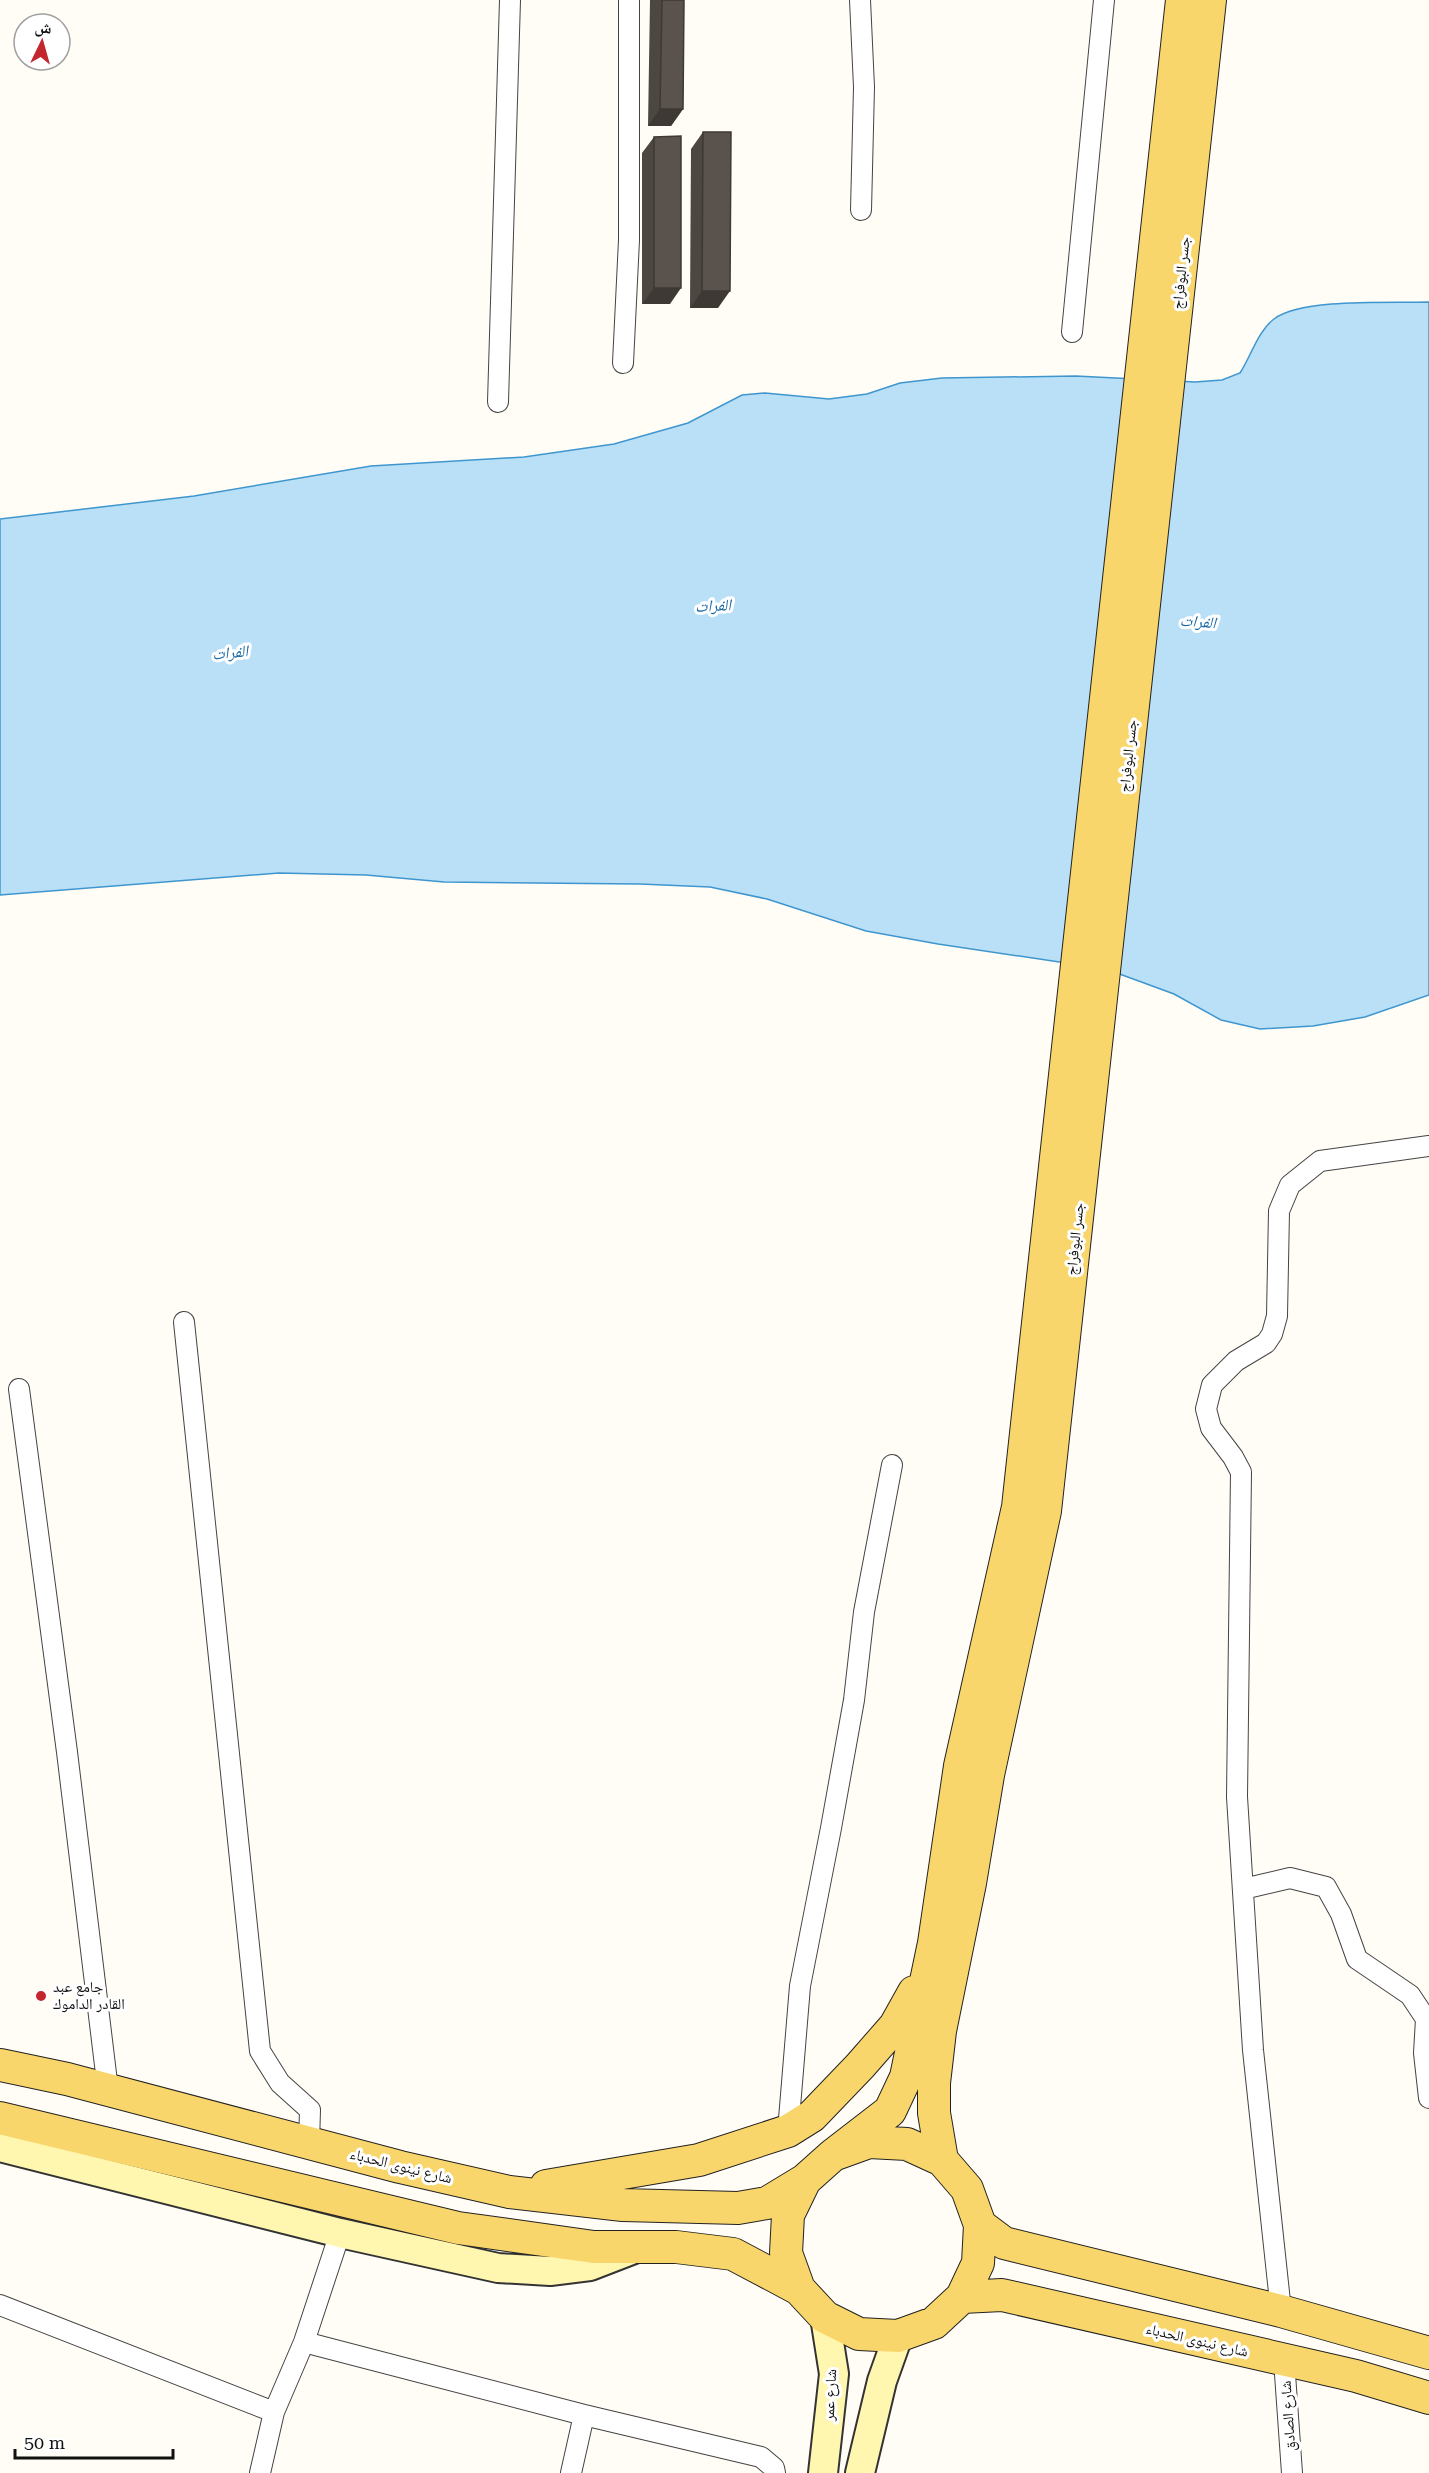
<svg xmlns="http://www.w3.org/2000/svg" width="1429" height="2473" font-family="'Roboto Serif','Noto Naskh Arabic',serif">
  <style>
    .water { fill: #b9e0f7; stroke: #3f96cf; stroke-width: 1.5 }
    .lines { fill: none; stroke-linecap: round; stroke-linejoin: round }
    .street-casing { stroke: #444; stroke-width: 22 }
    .secondary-casing { stroke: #333; stroke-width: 32 }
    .primary-casing { stroke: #222; stroke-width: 34 }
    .street { stroke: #fff; stroke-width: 20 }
    .secondary { stroke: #fff6b0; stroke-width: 28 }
    .primary { stroke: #f9d66b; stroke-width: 32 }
    .wall { fill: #4d4742 }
    .shaded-wall { fill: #3f3936 }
    .building { fill: #5a524d; stroke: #3f3936; stroke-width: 1.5 }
    .poi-dot { fill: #c4262e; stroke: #fff; stroke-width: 2 }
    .labels { text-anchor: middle; stroke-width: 6; stroke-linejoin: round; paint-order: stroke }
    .street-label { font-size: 15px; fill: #111; stroke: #fff }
    .poi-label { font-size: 15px; fill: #111; stroke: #fff; text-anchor: start }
    .water-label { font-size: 16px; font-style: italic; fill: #1768a6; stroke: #fff }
  </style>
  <rect width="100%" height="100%" fill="#fffdf5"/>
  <path class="water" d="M1429,302v693l-64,22 -52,9 -53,3 -39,-9 -47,-26 -68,-25 -168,-25 -72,-13 -99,-32 -57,-12 -70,-3 -196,-2 -78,-7 -87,-2 -279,22v-376l194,-23 177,-30 153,-9 90,-13 74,-21 54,-28 23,-2 64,6 38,-5 33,-11 42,-5 134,-2 119,6 27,-2 18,-7c11,-17 18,-42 34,-54 28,-21 118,-16 155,-17z"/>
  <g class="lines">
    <defs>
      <path id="street" d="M860,0l4,87 -3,123
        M1072,332l32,-332
        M623,363l6,-123v-240
        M498,402l12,-402
        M184,1322l76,729 20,32 30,27 -1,33
        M19,1389l48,363 41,338
        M1243,1889l47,-11 36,9 15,27 16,45 53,36 16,24 -2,34 5,45
        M788,2131l12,-145 31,-158 23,-128 10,-88 28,-147
        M0,2305l274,107
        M1281,2311l-28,-261 -16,-253 4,-325 -8,-15 -22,-29 -5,-19 6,-24 24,-24 30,-18 6,-9 5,-18 2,-105 11,-26 30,-24 109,-15
        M304,2342l280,73 177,42 13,11 1,5
        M1284,2360l8,113
        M260,2473l14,-61 30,-70 36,-109
        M571,2473l13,-58"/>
      <path id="secondary" d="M0,2147l340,86 158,35 52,3 40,-5 44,-17
        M823,2473l11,-99 -9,-57
        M860,2473l22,-92 16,-45"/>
      <path id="primary" d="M0,2065l67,14 333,88 109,25 114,13 115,3 29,-5 38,-23
        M0,2118l458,110 136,19h82l57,7 66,35 26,28 34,17 39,2 36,-13 28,-26 16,-34 2,-38 -13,-36 -25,-29 -35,-16 -38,-2 -36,13 -28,25 -17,35 -2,38 13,36
        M833,2155l57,-44 16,-34 28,-134 26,-177 58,-259 164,-1507
        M942,2160l-8,-47v-30l6,-52 30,-148 18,-108 57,-264 165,-1511
        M546,2186l153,-26 89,-29 24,-15 48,-50 35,-40 19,-34
        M980,2225l24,18 277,68 148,42
        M962,2297l40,-2 354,81 73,22"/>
    </defs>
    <use href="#street" class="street-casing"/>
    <use href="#secondary" class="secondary-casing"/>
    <use href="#primary" class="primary-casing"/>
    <use href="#street" class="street"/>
    <use href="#secondary" class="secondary"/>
    <use href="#primary" class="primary"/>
  </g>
  <path class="wall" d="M650,0h34l-1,109 -12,17h-23z
    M703,132l15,176h-28l1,-159z
    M654,137l16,167h-28v-151z"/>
  <path class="shaded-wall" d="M660,109h23l-12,17h-23z
    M654,288h27l-11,16h-28z
    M702,291h28l-12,17h-28z"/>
  <path class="building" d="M662,0h22l-1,109h-23z
    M703,132h28l-1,159h-28z
    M681,136v152h-27v-151z"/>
  <circle class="poi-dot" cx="41" cy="1996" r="6"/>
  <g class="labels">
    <g class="street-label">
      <text transform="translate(1181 273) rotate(-84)" y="5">جسر البوفراج</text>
      <text transform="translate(1128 756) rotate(-84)" y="5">جسر البوفراج</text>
      <text transform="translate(1075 1239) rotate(-84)" y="5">جسر البوفراج</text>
      <text transform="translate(401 2166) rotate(14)" y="5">شارع نينوى الحدباء</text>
      <text transform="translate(1197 2340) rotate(13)" y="5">شارع نينوى الحدباء</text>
      <text transform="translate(830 2395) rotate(-87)" y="5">شارع عمر</text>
      <text transform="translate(1288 2416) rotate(-94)" y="5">شارع الصادق</text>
    </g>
    <g class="poi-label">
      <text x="53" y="1992">جامع عبد<tspan x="53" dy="17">القادر الداموك</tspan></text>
    </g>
    <g class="water-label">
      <text transform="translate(713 605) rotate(-3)" y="6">الفرات</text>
      <text transform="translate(1198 621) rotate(4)" y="6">الفرات</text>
      <text transform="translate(230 652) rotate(-6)" y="6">الفرات</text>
    </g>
  </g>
  <g transform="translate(42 42) rotate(5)"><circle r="28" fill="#ffffff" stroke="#a0a0a0" stroke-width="1.5"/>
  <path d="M0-4.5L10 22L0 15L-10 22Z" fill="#c4262e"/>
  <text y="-9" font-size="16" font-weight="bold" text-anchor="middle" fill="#111111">ش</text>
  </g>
  <path d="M15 2449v9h158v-9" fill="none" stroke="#111111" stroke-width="3"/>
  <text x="24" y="2449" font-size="18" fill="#111111" stroke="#ffffff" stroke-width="4.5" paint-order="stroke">50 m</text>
</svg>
